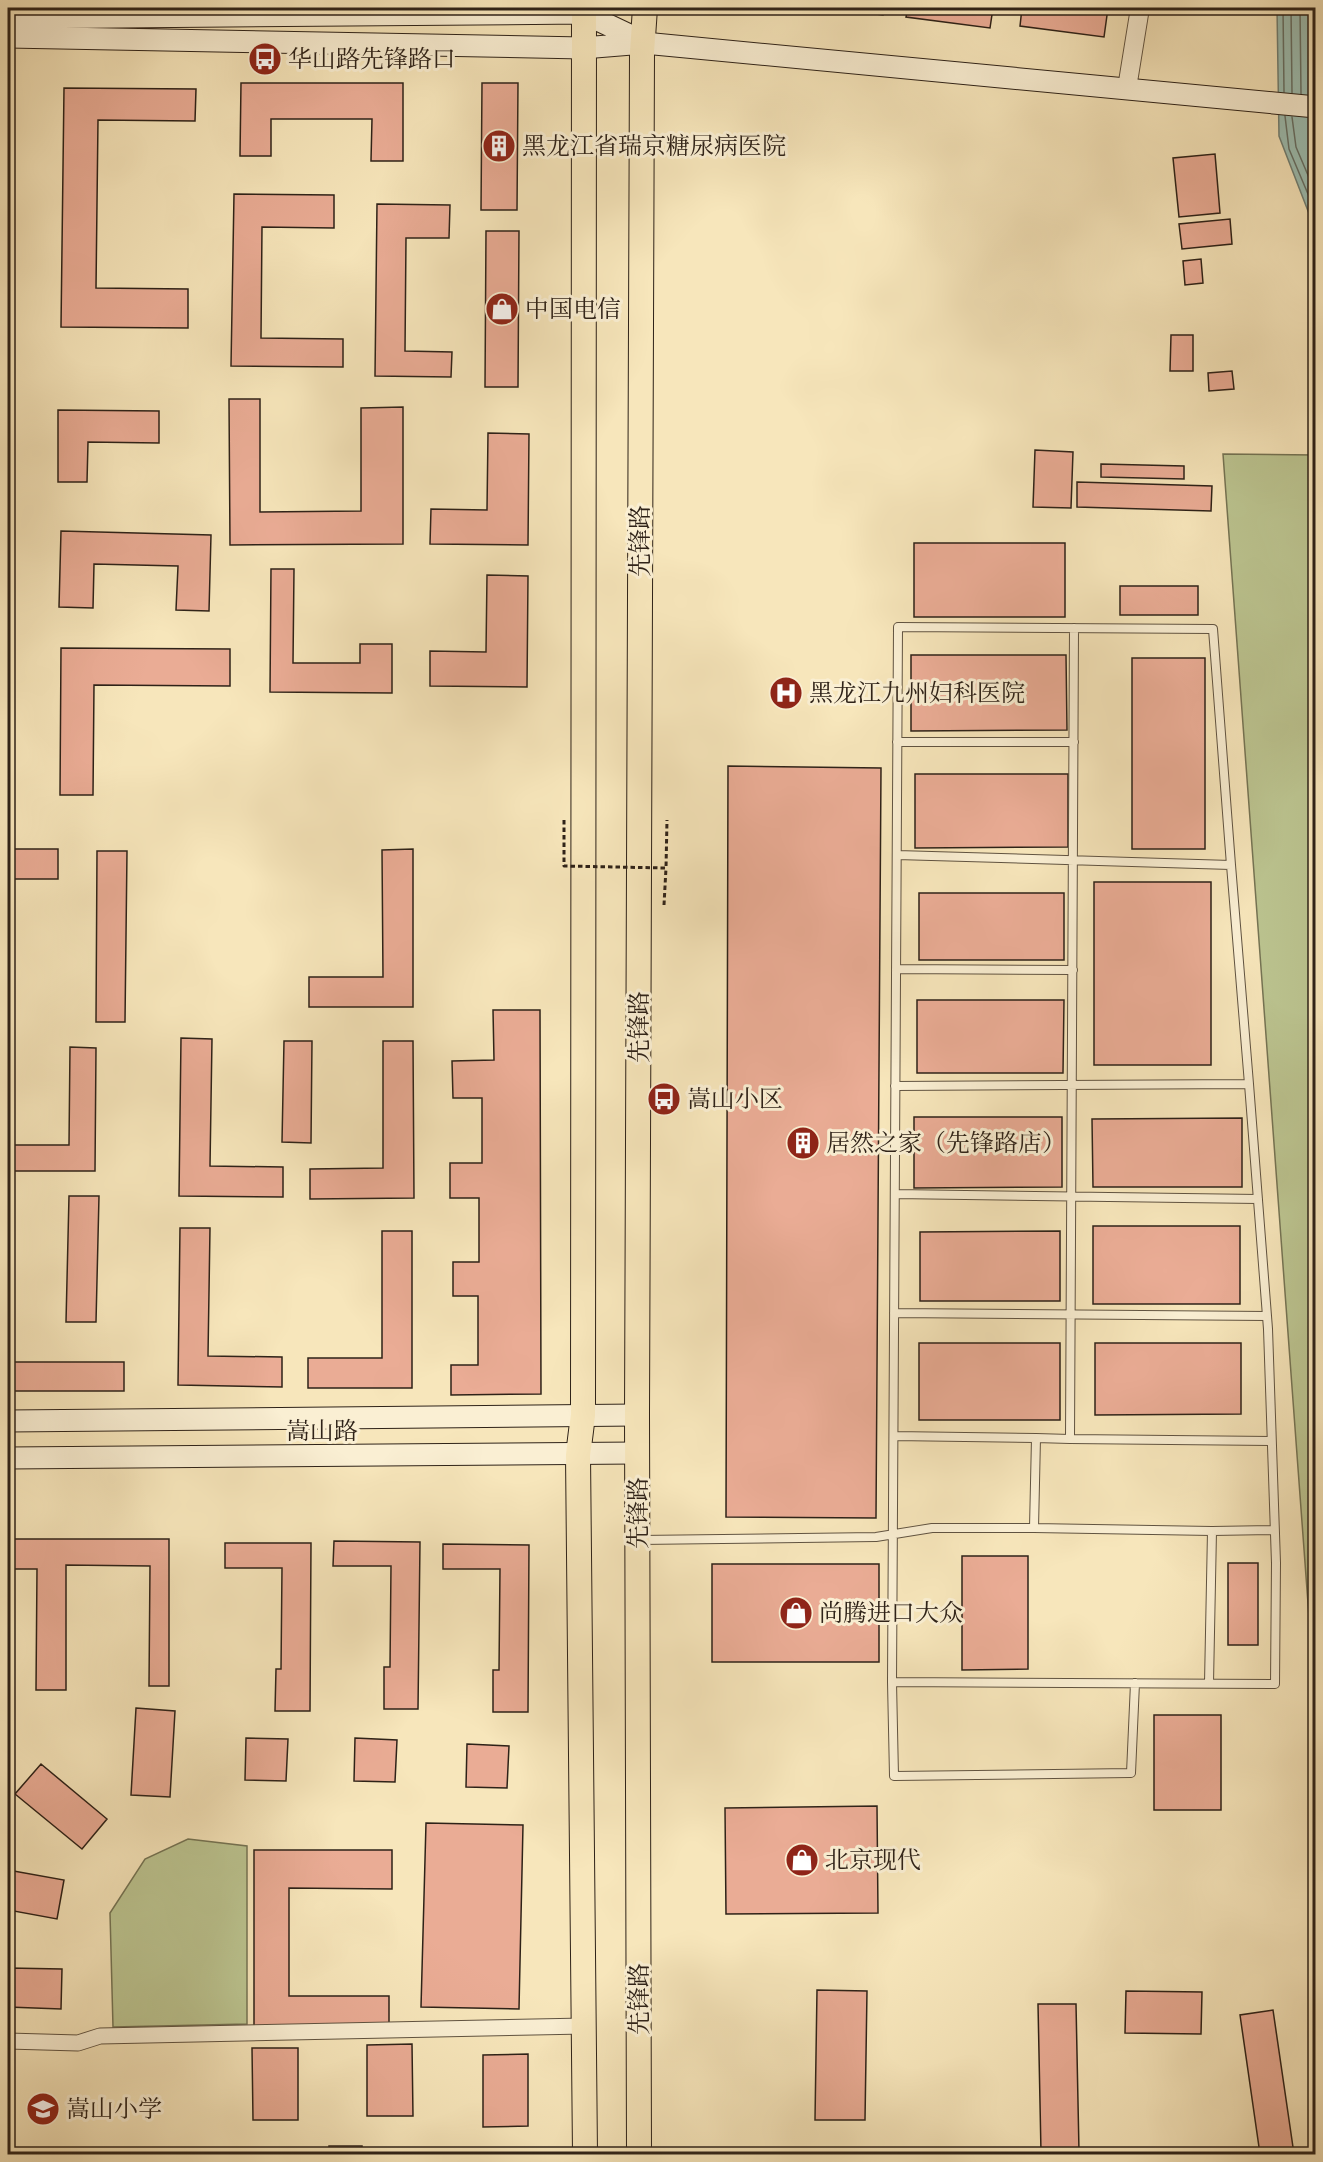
<svg xmlns="http://www.w3.org/2000/svg" width="1323" height="2162" font-family="'Sorts Mill Goudy','Noto Serif SC',serif">
  <style>
    .green { fill: #bcc591; stroke: #757454; stroke-width: 1.5 }
    .water { fill: #9dbfb3; stroke: #718075; stroke-width: 1.5 }
    .lines { fill: none; stroke-linecap: round; stroke-linejoin: round }
    .shore { stroke: #667066; stroke-width: 1.5 }
    .building { fill: #eaac95; stroke: #2e2218; stroke-width: 1.5 }
    .service-casing { stroke: #605341; stroke-width: 10 }
    .minor-casing { stroke: #605341; stroke-width: 17 }
    .tertiary-casing { stroke: #605341; stroke-width: 20 }
    .secondary-casing { stroke: #2e2218; stroke-width: 23 }
    .primary-casing { stroke: #2e2218; stroke-width: 26 }
    .path { stroke: #2e2218; stroke-width: 3; stroke-dasharray: 4.5 3; stroke-linecap: butt }
    .service { stroke: #faefd3; stroke-width: 8 }
    .minor { stroke: #faefd3; stroke-width: 15 }
    .tertiary { stroke: #faefd3; stroke-width: 18 }
    .secondary { stroke: #faefd3; stroke-width: 21 }
    .primary { stroke: #f7e6bb; stroke-width: 24 }
    .path-bridge { stroke: #2e2218; stroke-width: 3; stroke-dasharray: 4.5 3; stroke-linecap: butt }
    .labels { text-anchor: middle; stroke-width: 6; stroke-linejoin: round; paint-order: stroke }
    .poi-label { font-size: 24px; fill: #2e2218; stroke: #faefd3; text-anchor: start }
    .street-label { font-size: 24px; fill: #2e2218; stroke: #faefd3 }
  </style>
  <rect width="100%" height="100%" fill="#f7e6bb"/>
  <filter id="stains"><feTurbulence type="fractalNoise" baseFrequency=".00333" numOctaves="4"/><feColorMatrix values="0 0 0 0 .2 0 0 0 0 .09 0 0 0 0 .02 0 0 0 .5 -.17"/></filter>
  <radialGradient id="worn" r=".72"><stop offset=".6" stop-color="#630" stop-opacity="0"/><stop offset="1" stop-color="#630" stop-opacity=".3"/></radialGradient>
  <path class="green" d="M1223,454l92,1v1243z
    M188,1839l59,7v178l-134,3 -3,-114 35,-54z"/>
  <path class="water" d="M1277,8h38v221l-36,-93z"/>
  <g class="lines">
    <path class="shore" d="M1283,8l1,84
      M1291,8l1,85
      M1300,8l1,86
      M1285,116l4,33 27,64
      M1292,117l4,30 20,47"/>
  </g>
  <path class="building" d="M827,8h57l-1,7z
    M908,8h85l-3,20 -84,-11z
    M1022,8h86l-4,29 -84,-11z
    M241,83h162v78h-32l1,-42h-101v37h-31z
    M482,83h36l-1,127h-36z
    M64,88l132,1 -1,32 -97,-1 -2,168 92,1v39l-127,-1z
    M1215,154l5,59 -41,4 -6,-59z
    M234,194l100,1v33l-72,-1 -1,111 82,1v28l-112,-1z
    M377,204l73,1 -1,33h-43l-1,113 47,1 -1,25 -76,-1z
    M1230,219l2,25 -50,5 -3,-25z
    M486,231h33l-1,156h-33z
    M1201,259l2,24 -18,2 -2,-24z
    M1171,335h22v36h-23z
    M1232,371l2,18 -25,2 -1,-18z
    M229,399h31v113l101,-1v-103l42,-1v137l-173,1z
    M58,410l101,1v32l-71,-1 -1,40h-29z
    M488,433l41,1 -1,111 -98,-1 1,-35 56,1z
    M1035,450l38,2 -2,56 -38,-1z
    M1101,464l83,2v13l-83,-2z
    M1077,482l135,4 -1,25 -134,-4z
    M61,531l150,4 -2,76 -33,-1 2,-44 -84,-2 -1,44 -34,-1z
    M914,543h151v74h-151z
    M271,569h23l-1,94h67v-19h32v49l-122,-1z
    M487,575l41,1 -1,111 -97,-1v-35l56,1z
    M1120,586h78v29h-78z
    M61,648l169,1v37l-136,-1 -1,110h-33z
    M911,655h155l1,75 -156,1z
    M1132,658h73v191h-73z
    M728,766l153,2 -5,750 -150,-1z
    M915,774h153v73l-153,1z
    M8,849h50v30h-50z
    M413,849v158h-104v-30h74l-1,-127z
    M97,851h30l-2,171h-29z
    M1094,882h117v183h-117z
    M919,893h145v67h-145z
    M917,1000h147l-1,73h-146z
    M493,1010h47l1,384 -90,1v-30h27v-69h-25v-34h26v-64h-29v-35h32v-65h-29l-1,-37 42,-1z
    M181,1038l31,1 -2,127 73,1v30l-104,-1z
    M284,1041h28l-1,102 -29,-1z
    M383,1041h30l1,157 -104,1v-30l73,-1z
    M70,1047l26,1 -1,123h-87v-26h61z
    M914,1117h148v70l-148,1z
    M1242,1118v69h-149l-1,-68z
    M69,1196h30l-3,126h-30z
    M1093,1226h147v78h-147z
    M180,1228h30l-2,128 74,1v30l-104,-2z
    M382,1231h30v157h-104v-30h74z
    M1060,1231v70h-140v-69z
    M919,1343h141v77h-141z
    M1095,1343h146v71l-146,1z
    M8,1362h116v29h-116z
    M8,1539h161v147h-20l1,-120 -84,-1v125h-30l1,-121h-29z
    M334,1541l86,1 -2,167h-34v-42h6l1,-101h-58z
    M225,1543h86l-1,168h-35l1,-42h5l1,-101h-57z
    M443,1544l86,1 -1,167h-35v-42h6l1,-101h-57z
    M962,1556h66v113l-66,1z
    M1228,1563h30v82h-30z
    M712,1564h167v98h-167z
    M136,1708l39,3 -5,86 -39,-2z
    M1154,1715h67v95h-67z
    M246,1738l42,1 -2,42 -41,-1z
    M355,1738l42,2 -2,42 -41,-1z
    M467,1744l42,2 -2,42 -41,-1z
    M41,1764l66,55 -25,30 -67,-55z
    M877,1806l1,107 -152,1 -1,-106z
    M426,1823l97,2 -4,184 -98,-2z
    M254,1850h138v39l-103,-1v108h100v31l-135,-1z
    M8,1870l56,10 -7,39 -49,-9z
    M8,1968l54,1 -1,40 -53,-2z
    M817,1990l50,1 -2,129h-50z
    M1126,1991l76,1 -1,42 -76,-1z
    M1038,2004h38l3,147 -38,1z
    M1273,2010l21,144h-34l-20,-139z
    M412,2044l1,72h-46v-71z
    M252,2048h46v72h-45z
    M528,2054v72l-45,1v-72z
    M329,2146h33v8h-33z
    M406,2149h34v5h-34z"/>
  <g class="lines">
    <defs>
      <path id="service" d="M897,742h177
        M897,855l334,10 -18,-236 -315,-2 -6,1055 2,94 237,-3 4,-90
        M1231,865l18,219
        M896,969l177,1
        M895,1194l363,5
        M894,1313l373,3
        M894,1436l142,2
        M1070,1439l201,2
        M1034,1528l178,3 -3,152
        M1212,1531l62,-1
        M639,1540l237,-3 56,-9h102l2,-90 34,1 4,-811
        M892,1682l383,2 1,-121 -8,-234 -19,-245 -354,2"/>
      <path id="minor" d="M8,2041l70,2 22,-7 485,-10"/>
      <path id="tertiary" d="M1127,88l13,-80"/>
      <path id="secondary" d="M8,18l575,-5 61,29
        M8,37l575,11 61,-5 672,64
        M8,1421l629,-6
        M8,1458l629,-5"/>
      <path id="primary" d="M584,8l-1,1407 -5,40 7,699
        M639,2154l-2,-739 5,-1363 3,-44"/>
    </defs>
    <use href="#service" class="service-casing"/>
    <use href="#minor" class="minor-casing"/>
    <use href="#tertiary" class="tertiary-casing"/>
    <use href="#secondary" class="secondary-casing"/>
    <use href="#primary" class="primary-casing"/>
    <path class="path" d="M664,905l2,-37"/>
    <use href="#service" class="service"/>
    <use href="#minor" class="minor"/>
    <use href="#tertiary" class="tertiary"/>
    <use href="#secondary" class="secondary"/>
    <use href="#primary" class="primary"/>
    <path class="path-bridge" d="M564,820v46l102,2 1,-48"/>
  </g>
  <defs>
    <symbol id="bus-disc" viewBox="-11 -11 22 22"><circle r="9.5" fill="#8f2418" stroke="#faefd3"/><path d="M-5-6H5V4H4V6H2V4H-2V6H-4V4H-5ZM-3.5-4V0h7V-4ZM-3.5 1.2v1.5H-2V1.2ZM2 1.2v1.5H3.5V1.2Z" fill="#fff"/></symbol>
    <symbol id="building-disc" viewBox="-11 -11 22 22"><circle r="9.5" fill="#8f2418" stroke="#faefd3"/><path d="M-4-6H4V6H1V3H-1V6H-4ZM-2.5-4.3h1.7v1.8h-1.7ZM.8-4.3h1.7v1.8H.8ZM-2.5-1h1.7V.8h-1.7ZM.8-1h1.7V.8H.8Z" fill="#fff"/></symbol>
    <symbol id="shop-disc" viewBox="-11 -11 22 22"><circle r="9.5" fill="#8f2418" stroke="#faefd3"/><path d="M-5-2.5h2.3a2.7 3.5 0 0 1 5.4 0H5L5.5 6h-11ZM-1.5-2.5h3a1.5 2.3 0 0 0-3 0Z" fill="#fff"/></symbol>
    <symbol id="hospital-disc" viewBox="-11 -11 22 22"><circle r="9.5" fill="#8f2418" stroke="#faefd3"/><path d="M-5-5h3v3.5h4V-5h3V5h-3V1.5h-4V5h-3Z" fill="#fff"/></symbol>
    <symbol id="school-disc" viewBox="-11 -11 22 22"><circle r="9.5" fill="#8f2418" stroke="#faefd3"/><path d="M0-5L7-2L0 1L-7-2ZM-4 1L0 2.5L4 1V4Q0 6-4 4Z" fill="#fff"/></symbol>
  </defs>
  <g fill-rule="evenodd">
    <use href="#bus-disc" x="246" y="40" width="38" height="38"/>
    <use href="#building-disc" x="480" y="127" width="38" height="38"/>
    <use href="#shop-disc" x="483" y="290" width="38" height="38"/>
    <use href="#hospital-disc" x="767" y="674" width="38" height="38"/>
    <use href="#bus-disc" x="645" y="1080" width="38" height="38"/>
    <use href="#building-disc" x="784" y="1124" width="38" height="38"/>
    <use href="#shop-disc" x="777" y="1594" width="38" height="38"/>
    <use href="#shop-disc" x="783" y="1841" width="38" height="38"/>
    <use href="#school-disc" x="24" y="2090" width="38" height="38"/>
  </g>
  <g class="labels">
    <g class="poi-label">
      <text x="288" y="67">华山路先锋路口</text>
      <text x="522" y="154">黑龙江省瑞京糖尿病医院</text>
      <text x="525" y="317">中国电信</text>
      <text x="809" y="701">黑龙江九州妇科医院</text>
      <text x="687" y="1107">嵩山小区</text>
      <text x="826" y="1151">居然之家（先锋路店）</text>
      <text x="819" y="1621">尚腾进口大众</text>
      <text x="825" y="1868">北京现代</text>
      <text x="66" y="2117">嵩山小学</text>
    </g>
    <g class="street-label">
      <text transform="translate(640 541) rotate(-90)" y="8">先锋路</text>
      <text transform="translate(639 1027) rotate(-90)" y="8">先锋路</text>
      <text x="322" y="1439">嵩山路</text>
      <text transform="translate(638 1513) rotate(-90)" y="8">先锋路</text>
      <text transform="translate(639 1999) rotate(-90)" y="8">先锋路</text>
    </g>
  </g>
  <rect width="1323" height="2162" fill="none" stroke="#f7e6bb" stroke-width="30"/>
  <rect x="9" y="9" width="1305" height="2144" fill="none" stroke="#2e2218" stroke-width="3"/>
  <rect x="15" y="15" width="1293" height="2132" fill="none" stroke="#2e2218" stroke-width="1.5"/>
  <rect width="100%" height="100%" filter="url(#stains)"/>
  <rect width="100%" height="100%" fill="url(#worn)"/>
</svg>
